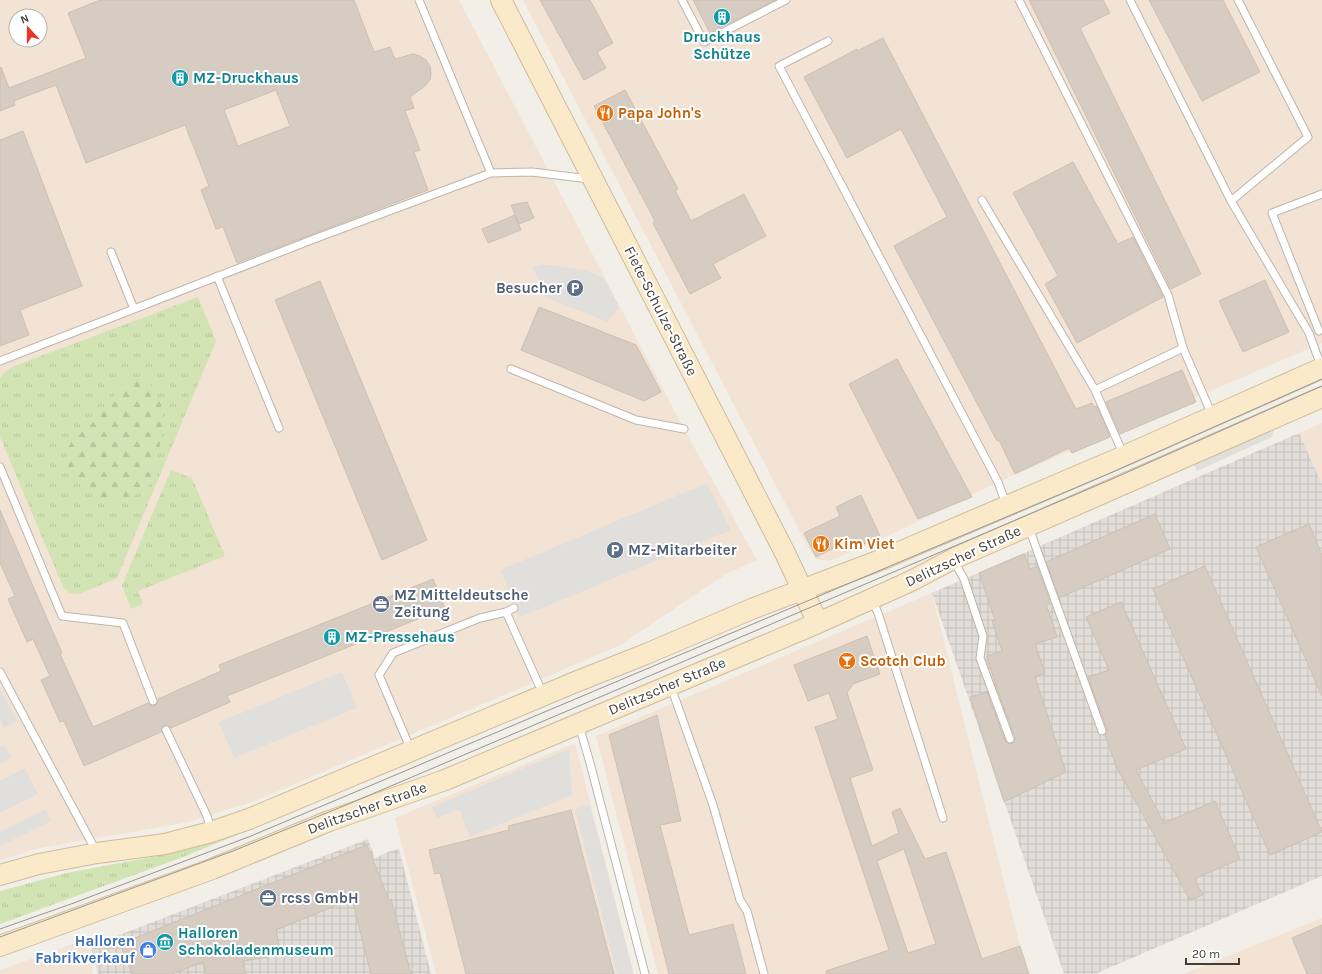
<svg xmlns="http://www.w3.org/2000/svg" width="1322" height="974" font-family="Karla,sans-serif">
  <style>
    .commercial { fill: #f3e3d4; fill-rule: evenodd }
    .industrial { fill: url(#industrial-grid) }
    .grass { fill: url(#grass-tufts) }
    .forest { fill: url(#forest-firs) }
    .parking { fill: #e1dfdc }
    .building { fill: #d6ccc1; stroke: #cdc0b2; fill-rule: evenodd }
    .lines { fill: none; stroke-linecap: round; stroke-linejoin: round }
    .lane-casing { stroke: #bdb5ab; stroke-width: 9 }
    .secondary-casing { stroke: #cfbc9a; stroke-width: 22 }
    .lane { stroke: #fff; stroke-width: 7 }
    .secondary { stroke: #faeaca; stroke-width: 20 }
    .tram { stroke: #969696; stroke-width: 1 }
    .labels { text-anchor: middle; stroke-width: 4; stroke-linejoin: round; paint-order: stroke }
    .culture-label { font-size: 15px; font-weight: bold; fill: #0d838f; stroke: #fff; text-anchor: start }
    .food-label { font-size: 15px; font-weight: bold; fill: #c56008; stroke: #fff; text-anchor: start }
    .service-label { font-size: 15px; font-weight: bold; fill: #4e5e75; stroke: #fff; text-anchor: start }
    .street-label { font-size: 15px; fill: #453e37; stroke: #fff }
    .shop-label { font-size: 15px; font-weight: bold; fill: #366cbe; stroke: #fff; text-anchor: end }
  </style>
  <defs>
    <pattern id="industrial-grid" width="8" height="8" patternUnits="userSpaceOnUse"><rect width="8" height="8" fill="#e2ddd9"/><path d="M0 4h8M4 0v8" fill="none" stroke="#c3bfbb"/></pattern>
    <pattern id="grass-tufts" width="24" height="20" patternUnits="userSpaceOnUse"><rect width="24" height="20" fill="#d2e4b3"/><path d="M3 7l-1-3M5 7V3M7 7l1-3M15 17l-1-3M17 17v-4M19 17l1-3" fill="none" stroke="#b6c59b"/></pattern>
    <pattern id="forest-firs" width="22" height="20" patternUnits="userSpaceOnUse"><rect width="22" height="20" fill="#d2e4b3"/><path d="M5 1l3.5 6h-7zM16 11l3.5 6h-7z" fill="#b6c59b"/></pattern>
  </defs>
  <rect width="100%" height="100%" fill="#f2eee8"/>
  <path class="commercial" d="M0,0h459l225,429 73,131 -31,14 -106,71 -83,36 -285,121 -64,20 -148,26 -40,12zM16,16h24v24h-24z
    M523,0h799v343l-324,139 -108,53 -60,26 -14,-2 -9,-14z
    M1322,423v61l-23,-51z
    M932,593l95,381h-369l-62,-238z
    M575,743l59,231h-198l-41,-156z
    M1322,918v56h-138z
    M87,939l6,35h-93v-4z"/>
  <path class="industrial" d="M1299,433l23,51v392l-227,98h-31l-132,-381z
    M368,839l7,19 15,-7 9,-2 32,125h-333l-7,-28z"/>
  <path class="grass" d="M198,297l18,44 -99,237 -38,16 -9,-1 -7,-6 -63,-150v-60l6,-6 8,-5z
    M171,470l21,8 33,78 -87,35 5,13 -12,5 -9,-24z
    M414,755l2,6 -233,96 -183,67v-33l67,-18 111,-21 75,-28z"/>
  <path class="forest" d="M135,377c9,1 15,5 20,13 15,26 4,56 -1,84 -3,11 -8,15 -17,20 -6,4 -11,8 -19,8 -26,1 -59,-29 -49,-56 2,-6 26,-24 32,-32 12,-13 15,-31 34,-37z"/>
  <path class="parking" d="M541,264l43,6 20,8 15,29 -11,15 -63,-25 -12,-30z
    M1274,429l-2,8 -75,34 -3,-7z
    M707,483l24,47 -211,87 -20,-47z
    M342,672l15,36 -123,50 -15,-36z
    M0,689l17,32 -13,7 -4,-8z
    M5,745l7,13 -12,5v-16z
    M569,749l3,46 -102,42 -11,-28 -22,9 -5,-11z
    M25,768l13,26 -38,19v-32z
    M590,805l43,167 -1,2h-15l-42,-165z
    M46,809l5,12 -51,25v-14z"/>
  <path class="building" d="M100,0h254l20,52 16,-5 5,12 18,-5 7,2 6,4 4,6 1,7 -1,7 -5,6 -15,11 4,11 -9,3 15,39 -6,2 14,38 -191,73 -14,-36 -7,2 -15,-39 8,-4 -24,-61 -99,38 -30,-78 -42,16 1,4 -15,6v-43l1,-1 8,21 77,-30 -18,-45zM276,90l14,36 -52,20 -14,-36z
    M540,0h50l23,43 -16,9 9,16 -22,12z
    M693,0h82l-65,33z
    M1029,0h74l7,13 -30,15 121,246 -30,15z
    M1149,0h74l37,72 -58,29z
    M883,38l193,371 16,-6 2,4 3,-1 13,31 -38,16 -3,-5 -54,26 -16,-34 -2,1 -103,-195 53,-29 -46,-88 -54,29 -43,-81 53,-28v2z
    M625,90l53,99 -3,1 16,31 53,-27 22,42 -53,28 8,14 -31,16 -37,-71 2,-2 -61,-115z
    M23,131l59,155 -62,24 9,25 -29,11v-206z
    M1073,162l45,82 15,-7 30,60 -86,46 -32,-59 13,-8 -45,-83z
    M527,202l7,16 -15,6 -8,-19z
    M515,215l6,15 -33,13 -6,-14z
    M1265,280l24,52 -46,20 -24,-51z
    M320,281l107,259 -45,20 -107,-260z
    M539,307l97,38 25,47 -17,9 -123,-51z
    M897,359l75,138 -54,22 -69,-135z
    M1182,370l14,32 -76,32 -14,-32z
    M861,495l19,41 -24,12 -4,-9 -36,18 -12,-24 36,-17 -4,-9z
    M0,510l62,143 -2,1 33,73 55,-24 4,3 3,-1 3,-3v-3l63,-28 -2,-6 214,-86 12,29 -218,88 3,6 -59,26 -3,-2 -4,-1 -2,3 -1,4 -77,34 -20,-45 -4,1 -19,-42 9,-4 -17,-37 -6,3 -19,-43 7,-3 -15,-33z
    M1155,514l15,35 -111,49 -13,-36z
    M1309,524l13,31v141l-66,-149z
    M1024,554l6,15 7,-3 13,36 -4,2 11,33 -22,7 10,29 -10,4 31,95 -62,30 -34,-105 17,-5 18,49 4,3 5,-2 1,-5 -18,-48 -10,-33 15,-5 -10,-30 3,-1 -16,-47z
    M1205,566l117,266 -52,23 -117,-266z
    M1121,602l65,147 -50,21 28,53 51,-22 25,58 -46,20 9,16 -13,5 -73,-132 -12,-33 2,-6 -19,-52 21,-7 -23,-53z
    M867,636l13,38 -27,10 -6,9 26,77 -23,8 22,68 27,-13 -7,-21 8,-4 25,51 21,-7 36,107 38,-13 9,28h-203v-3l63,-21 -74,-223 23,-8 -9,-26 -21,8 -14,-36zM904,849l32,95 -28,9 -31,-92z
    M657,715l24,106 -21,4 29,110 44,-11 13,50h-77l-60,-239z
    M571,810l43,164h-148l-26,-101 -5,1 -6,-24 80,-20 -1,-4z
    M367,845l22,55 2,-1 20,75h-40l-19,-75 -76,31 5,25 -38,6 3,13h-40l-3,-12 -31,12h-40l-10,-25 3,-7z
    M1322,925v49h-15l-15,-36z"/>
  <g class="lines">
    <defs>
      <path id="lane" d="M419,0l72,173 41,-1 57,7
        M682,0l22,42 82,-42
        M1019,0l149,295 15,53 29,67
        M1130,0l101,201 78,132 12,33
        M828,41l-49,25 219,416 8,22
        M982,200l113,190
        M1231,201l77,-64 -70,-137
        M111,252l23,57 180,-70 177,-66
        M217,276l62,152
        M1319,331l-47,-118 50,-19
        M0,361l134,-52
        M511,369l125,51 48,9
        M1124,456l-29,-66 88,-42
        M0,467l62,149 61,7 30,78
        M1029,528l73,203
        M954,561l10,18 19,57 -3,22 30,81
        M872,600l6,13 65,205
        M514,608l-8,4 37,82
        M0,672l96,179
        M671,687l42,118 27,95 7,11 17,63
        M579,725l11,38 55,211
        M166,730l41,86 4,14
        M411,750l-32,-75 14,-22 87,-35 26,-6"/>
      <path id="secondary" d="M501,0l284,553 33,70
        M0,875l39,-11 58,-11 68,-9 46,-12 38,-13 324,-136 73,-29 108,-46 129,-49 241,-103 198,-88
        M0,946l212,-77 117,-48 116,-41 373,-157 93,-42 42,-22 369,-162"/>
    </defs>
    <use href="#lane" class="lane-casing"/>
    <use href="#secondary" class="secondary-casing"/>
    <use href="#lane" class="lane"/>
    <use href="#secondary" class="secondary"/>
    <path class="tram" d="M0,929l71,-25 180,-68 857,-362 214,-95
      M0,937l233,-86 118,-48 761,-324 210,-93"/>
  </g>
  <defs>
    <symbol id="building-disc" viewBox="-11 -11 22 22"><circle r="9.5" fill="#0f9aa8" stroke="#fff"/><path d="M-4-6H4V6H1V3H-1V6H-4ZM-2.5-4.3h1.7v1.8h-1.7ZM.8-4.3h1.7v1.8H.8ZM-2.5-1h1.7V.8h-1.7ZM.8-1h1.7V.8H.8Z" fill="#fff"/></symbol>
    <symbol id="restaurant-disc" viewBox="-11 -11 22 22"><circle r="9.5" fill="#e8710a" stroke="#fff"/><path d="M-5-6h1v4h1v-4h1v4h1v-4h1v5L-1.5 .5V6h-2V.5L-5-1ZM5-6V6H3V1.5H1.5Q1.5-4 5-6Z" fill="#fff"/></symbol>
    <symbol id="parking-disc" viewBox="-11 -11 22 22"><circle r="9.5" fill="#5c6f8a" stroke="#fff"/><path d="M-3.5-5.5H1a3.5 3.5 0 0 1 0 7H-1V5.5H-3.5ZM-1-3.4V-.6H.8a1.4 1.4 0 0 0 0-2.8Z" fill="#fff"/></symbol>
    <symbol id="office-disc" viewBox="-11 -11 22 22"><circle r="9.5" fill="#5c6f8a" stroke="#fff"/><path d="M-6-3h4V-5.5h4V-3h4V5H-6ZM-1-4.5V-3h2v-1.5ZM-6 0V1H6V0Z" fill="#fff"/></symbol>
    <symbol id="bar-disc" viewBox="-11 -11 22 22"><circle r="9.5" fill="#e8710a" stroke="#fff"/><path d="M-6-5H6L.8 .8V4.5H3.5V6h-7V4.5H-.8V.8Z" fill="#fff"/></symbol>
    <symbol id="museum-disc" viewBox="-11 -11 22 22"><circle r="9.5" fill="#0f9aa8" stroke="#fff"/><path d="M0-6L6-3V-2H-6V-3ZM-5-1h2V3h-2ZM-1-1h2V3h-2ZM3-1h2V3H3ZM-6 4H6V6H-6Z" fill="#fff"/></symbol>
    <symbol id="shop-disc" viewBox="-11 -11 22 22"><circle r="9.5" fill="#3f7fe0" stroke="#fff"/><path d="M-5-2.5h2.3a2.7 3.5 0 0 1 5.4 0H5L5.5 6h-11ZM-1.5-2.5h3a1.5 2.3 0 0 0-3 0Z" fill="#fff"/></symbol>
  </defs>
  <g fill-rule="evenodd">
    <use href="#building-disc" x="712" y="7" width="20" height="20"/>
    <use href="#building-disc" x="170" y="68" width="20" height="20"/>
    <use href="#restaurant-disc" x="595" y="103" width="20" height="20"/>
    <use href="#parking-disc" x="565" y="278" width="20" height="20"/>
    <use href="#restaurant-disc" x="811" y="534" width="20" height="20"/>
    <use href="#parking-disc" x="605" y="540" width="20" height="20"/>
    <use href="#office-disc" x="371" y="594" width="20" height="20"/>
    <use href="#building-disc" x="322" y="627" width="20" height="20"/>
    <use href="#bar-disc" x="837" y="651" width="20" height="20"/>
    <use href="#office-disc" x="258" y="888" width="20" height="20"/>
    <use href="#museum-disc" x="155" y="932" width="20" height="20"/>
    <use href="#shop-disc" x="138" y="940" width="20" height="20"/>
  </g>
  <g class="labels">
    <g class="culture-label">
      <text x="722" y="42" text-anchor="middle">Druckhaus<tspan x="722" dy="17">Schütze</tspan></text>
      <text x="193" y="83">MZ-Druckhaus</text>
      <text x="345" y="642">MZ-Pressehaus</text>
      <text x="178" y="938">Halloren<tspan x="178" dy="17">Schokoladenmuseum</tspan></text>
    </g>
    <g class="food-label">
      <text x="618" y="118">Papa John's</text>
      <text x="834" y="549">Kim Viet</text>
      <text x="860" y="666">Scotch Club</text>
    </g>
    <g class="service-label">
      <text x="562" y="293" text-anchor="end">Besucher</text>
      <text x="628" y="555">MZ-Mitarbeiter</text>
      <text x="394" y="600">MZ Mitteldeutsche<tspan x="394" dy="17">Zeitung</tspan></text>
      <text x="281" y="903">rcss GmbH</text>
    </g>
    <g class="street-label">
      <text transform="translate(661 311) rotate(63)" y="5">Fiete-Schulze-Straße</text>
      <text transform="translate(963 556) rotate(-25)" y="5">Delitzscher Straße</text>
      <text transform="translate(667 686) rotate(-23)" y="5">Delitzscher Straße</text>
      <text transform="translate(367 808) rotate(-20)" y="5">Delitzscher Straße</text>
    </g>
    <g class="shop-label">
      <text x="135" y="946">Halloren<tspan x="135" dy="17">Fabrikverkauf</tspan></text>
    </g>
  </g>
  <g transform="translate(28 28) rotate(339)"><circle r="19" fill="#ffffff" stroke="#b5b2af"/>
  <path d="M0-3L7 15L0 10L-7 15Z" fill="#e93428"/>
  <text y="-6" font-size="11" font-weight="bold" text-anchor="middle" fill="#453e37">N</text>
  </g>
  <path d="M1186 958v6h53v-6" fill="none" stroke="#453e37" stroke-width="2"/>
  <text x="1192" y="958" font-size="12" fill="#453e37" stroke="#ffffff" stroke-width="3" paint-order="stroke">20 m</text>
</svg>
